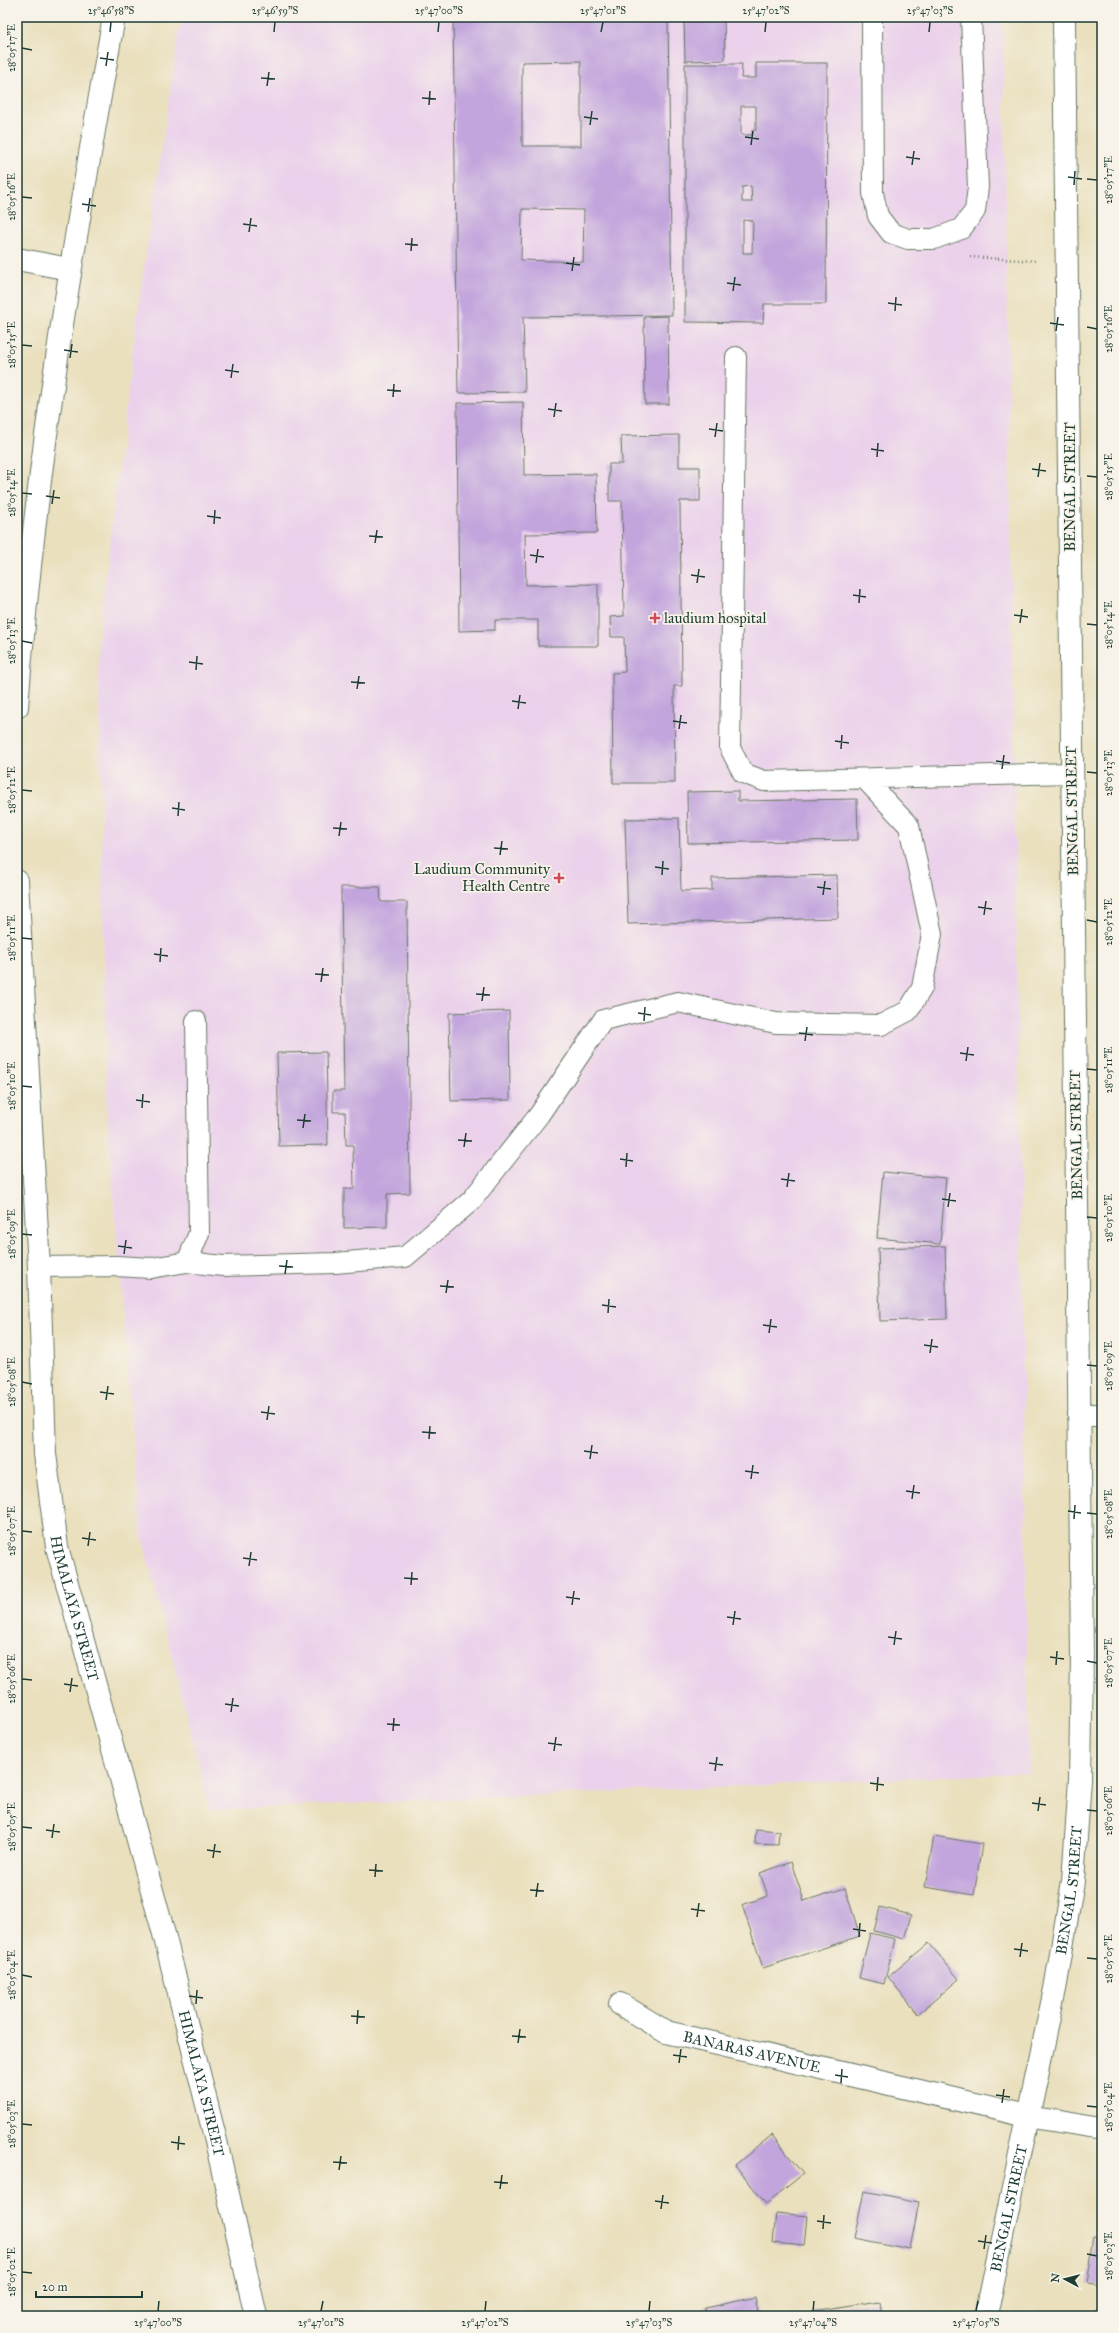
<svg xmlns="http://www.w3.org/2000/svg" width="1119" height="2333" font-family="'IM FELL Great Primer',serif">
  <style>
    .built { fill: #ebd1eb }
    .building { fill: #c2a5dd; fill-rule: evenodd }
    .lines { fill: none; stroke-linecap: round; stroke-linejoin: round }
    .lane-casing { stroke: #667664; stroke-width: 22 }
    .street-casing { stroke: #667664; stroke-width: 24 }
    .path { stroke: #667664; stroke-width: 2.5; stroke-dasharray: 1 3; stroke-linecap: butt }
    .lane { stroke: #fff; stroke-width: 20 }
    .street { stroke: #fff; stroke-width: 22 }
    .ticks { fill: none; stroke: #1f3d34; stroke-width: 1.5 }
    .poi-dot { fill: #d1495b; stroke: #f7f3e8; stroke-width: 1.5 }
    .labels { text-anchor: middle; stroke-width: 3.5; stroke-linejoin: round; paint-order: stroke }
    .street-label { font-size: 15px; fill: #1f3d34; stroke: #f7f3e8 }
    .poi-label { font-size: 15px; fill: #1f3d34; stroke: #f7f3e8; text-anchor: start }
    .neatline { fill: none; stroke: #1f3d34; stroke-width: 1.5 }
    .ticks-label { font-size: 10px; text-anchor: middle; fill: #1f3d34 }
  </style>
  <rect width="100%" height="100%" fill="#f7f3e8"/>
  <filter id="ink" filterUnits="userSpaceOnUse"><feTurbulence type="fractalNoise" baseFrequency=".025" numOctaves="2"/><feDisplacementMap in="SourceGraphic" scale="8" xChannelSelector="R" yChannelSelector="G"/><feConvolveMatrix kernelMatrix="1 2 1 2 8 2 1 2 1" color-interpolation-filters="sRGB"/></filter>
  <filter id="wash" filterUnits="userSpaceOnUse"><feTurbulence type="fractalNoise" baseFrequency=".012" numOctaves="4" result="noise"/><feDisplacementMap in="SourceGraphic" scale="16" xChannelSelector="R" yChannelSelector="G"/><feGaussianBlur stdDeviation="0.9" result="paint"/><feColorMatrix in="noise" values="0 0 0 0 0 0 0 0 0 0 0 0 0 0 0 0 0 1.4 0 .05"/><feComposite in="paint" operator="in"/></filter>
  <g filter="url(#wash)">
    <rect width="100%" height="100%" fill="#eae0be"/>
    <path class="built" d="M181,17h822l26,1756 -819,37 -69,-278 -34,-416 -9,-476 38,-316z"/>
    <g id="blocks">
      <path class="building" d="M453,17h215l4,298 -149,2 2,75 -67,1zM581,61v85h-59v-84zM522,209l62,1 -1,52 -62,-2z
        M684,17h40l1,43 -40,1z
        M756,63h71l-1,241h-62l-1,19 -78,-1v-258h57l-1,14h15zM741,106h15v24h-4v5h-11zM751,186l1,16h-10v-15zM743,220l10,1 -1,32h-9z
        M668,316l1,88h-24l-1,-87z
        M523,402l1,73 72,-1 1,59 -72,1 1,51 72,-1v62h-60v-26h-43v10l-36,1 -2,-228z
        M679,435v32h21v34h-20l2,185h-8l1,97h-62l-1,-110 13,-1 -1,-35h-13l-1,-20 14,-1 -2,-115h-13v-37h13l-1,-28z
        M738,791v10l119,-2 1,41 -170,3 -1,-51z
        M679,818l2,73 31,-1v-12l125,-3 1,43 -210,6 -3,-105z
        M341,887h39l1,15h26l3,291 -23,1v33l-43,1v-39h10l-1,-44h-7l-1,-33h-12v-21h11z
        M509,1011l1,89 -59,1 -2,-88z
        M326,1052l2,93 -49,1 -2,-93z
        M883,1172l63,6 -6,66 -63,-6z
        M945,1246l2,73 -67,2 -2,-73z
        M756,1829l23,2 -1,14 -23,-1z
        M934,1836l48,8 -8,51 -49,-8z
        M791,1862l13,39 41,-13 15,48 -97,32 -21,-63 26,-9 -8,-23z
        M880,1907l31,8 -7,24 -30,-8z
        M870,1933l25,6 -11,45 -25,-6z
        M929,1943l30,36 -41,35 -30,-37z
        M772,2135l31,39 -37,30 -31,-39z
        M864,2191l55,11 -9,47 -56,-11z
        M776,2213l31,3 -3,30 -31,-3z
        M1094,2236l8,1v49l-15,-2z
        M755,2297l4,19h-52l-2,-8z
        M879,2301l2,15h-68l-1,-5z
        M1095,2312l7,1v3h-8z"/>
    </g>
  </g>
  <g filter="url(#ink)">
    <use href="#blocks" fill-opacity="0" stroke="#667664" stroke-width="1"/>
    <g class="lines">
      <defs>
        <path id="lane" d="M872,17l1,176 5,23 13,17 17,6h26l27,-10 14,-18 3,-24 -7,-170
          M736,357l-6,391 13,25 21,8 308,-8
          M187,1262l12,-29 -3,-212
          M39,1267l77,-1 35,2 36,-6 36,4 112,-3 70,-6 66,-56 68,-86 64,-95 75,-18 98,21 105,2 27,-14 14,-23 10,-54 -23,-108 -44,-47"/>
        <g id="street">
          <path d="M17,259l52,10"/>
          <path d="M17,707c17,-232 56,-461 97,-690"/>
          <path id="s1" d="M17,881l22,386 6,187 12,93 107,387 51,203 41,179"/>
          <path d="M1079,1415h23"/>
          <path id="s2" d="M620,2004l46,28 361,84 75,12"/>
          <path id="s3" d="M986,2316l69,-327 18,-108 7,-102 2,-122 -18,-1640"/>
        </g>
      </defs>
      <use href="#lane" class="lane-casing"/>
      <use href="#street" class="street-casing"/>
      <path class="path" d="M970,257l67,4"/>
      <use href="#lane" class="lane"/>
      <use href="#street" class="street"/>
    </g>
  </g>
  <path class="ticks" d="M110,32l1,-10M274,32l1,-10M438,32l1,-10M601,32l2,-10M765,32l1,-10M929,32l1,-10M22,48l10,2M100,58l14,2M106,66l2,-14M261,78l14,1M267,86l2,-14M422,98l14,1M429,105l1,-14M584,117l14,2M590,125l2,-14M745,137l14,2M751,145l2,-14M906,157l14,2M912,165l2,-14M1068,177l14,2M1087,179l10,1M1074,185l1,-14M22,197l10,1M82,204l14,2M88,212l2,-14M243,224l14,2M249,232l2,-14M405,244l13,1M411,251l1,-13M566,263l14,2M572,271l2,-14M727,283l14,2M733,291l2,-14M888,303l14,2M895,311l1,-14M1050,323l14,2M1087,327l10,2M1056,331l2,-14M22,345l10,1M64,350l14,2M70,358l2,-14M225,370l14,2M231,378l2,-14M387,390l14,1M393,397l1,-13M548,409l14,2M554,417l2,-14M709,429l14,2M715,437l2,-14M871,449l13,2M877,457l1,-14M1032,469l14,2M1087,476l10,1M1038,477l2,-14M22,493l10,1M46,496l14,2M52,504l2,-14M207,516l14,2M214,524l1,-14M369,536l14,1M375,543l2,-13M530,555l14,2M536,563l2,-14M691,575l14,2M697,583l2,-14M853,595l13,2M859,603l1,-14M1014,615l14,2M1020,623l2,-14M1087,624l10,1M22,641l10,2M189,662l14,2M196,670l1,-14M351,682l14,1M357,689l2,-13M512,701l14,2M518,709l2,-14M673,721l14,2M679,729l2,-14M835,741l14,2M841,749l1,-14M996,761l14,2M1002,769l2,-14M1087,772l10,1M22,790l10,1M172,808l13,2M178,816l1,-14M333,828l14,1M339,836l2,-14M494,848l14,1M500,855l2,-14M655,867l14,2M662,875l1,-14M817,887l14,2M823,895l2,-14M978,907l14,2M984,915l2,-14M1087,920l10,2M22,938l10,1M154,954l14,2M160,962l1,-14M315,974l14,1M321,982l2,-14M476,994l14,1M482,1001l2,-14M638,1013l13,2M644,1021l1,-14M799,1033l14,2M805,1041l2,-14M960,1053l14,2M966,1061l2,-14M1087,1069l10,1M22,1086l10,1M136,1100l14,2M142,1108l1,-14M297,1120l14,1M303,1128l2,-14M458,1140l14,1M464,1147l2,-14M620,1159l13,2M626,1167l1,-14M781,1179l14,2M787,1187l2,-14M942,1199l14,2M948,1207l2,-14M1087,1217l10,1M22,1234l10,1M118,1246l14,2M124,1254l2,-14M279,1266l14,1M285,1274l2,-14M440,1286l14,1M446,1293l2,-13M602,1305l14,2M608,1313l1,-14M763,1325l14,2M769,1333l2,-14M924,1345l14,2M930,1353l2,-14M1087,1365l10,1M22,1382l10,2M100,1392l14,2M106,1400l2,-14M261,1412l14,2M267,1420l2,-14M422,1432l14,1M429,1439l1,-13M584,1451l14,2M590,1459l2,-14M745,1471l14,2M751,1479l2,-14M906,1491l14,2M912,1499l2,-14M1068,1511l13,2M1087,1513l10,1M1074,1519l1,-14M22,1531l10,1M82,1538l14,2M88,1546l2,-14M243,1558l14,2M249,1566l2,-14M404,1578l14,1M411,1585l1,-13M566,1597l14,2M572,1605l2,-14M727,1617l14,2M733,1625l2,-14M888,1637l14,2M894,1645l2,-14M1050,1657l14,2M1087,1661l10,2M1056,1665l1,-14M22,1679l10,1M64,1684l14,2M70,1692l2,-14M225,1704l14,2M231,1712l2,-14M387,1724l13,1M393,1731l1,-13M548,1743l14,2M554,1751l2,-14M709,1763l14,2M715,1771l2,-14M870,1783l14,2M877,1791l1,-14M1032,1803l14,2M1087,1810l10,1M1038,1811l2,-14M22,1827l10,1M46,1830l14,2M52,1838l2,-14M207,1850l14,2M213,1858l2,-14M369,1870l14,1M375,1877l1,-13M530,1890l14,1M536,1897l2,-14M691,1909l14,2M697,1917l2,-14M853,1929l13,2M859,1937l1,-14M1014,1949l14,2M1020,1957l2,-14M1087,1958l10,1M22,1975l10,2M189,1996l14,2M196,2004l1,-14M351,2016l14,1M357,2024l1,-14M512,2036l14,1M518,2043l2,-14M673,2055l14,2M679,2063l2,-14M835,2075l13,2M841,2083l1,-14M996,2095l14,2M1002,2103l2,-14M1087,2106l10,1M22,2124l10,1M171,2142l14,2M178,2150l1,-14M333,2162l14,1M339,2170l2,-14M494,2182l14,1M500,2189l2,-14M655,2201l14,2M661,2209l2,-14M817,2221l14,2M823,2229l1,-14M978,2241l14,2M984,2249l2,-14M1087,2254l10,2M22,2272l10,1M158,2311l1,-10M321,2311l2,-10M485,2311l1,-10M649,2311l1,-10M813,2311l1,-10M976,2311l2,-10"/>
  <g class="poi-dot">
    <path d="M653 612h4v4h4v4h-4v4h-4v-4h-4v-4h4z"/>
    <path d="M557 872h4v4h4v4h-4v4h-4v-4h-4v-4h4z"/>
  </g>
  <g class="labels">
    <g class="street-label">
      <text transform="translate(1070 487) rotate(-90)" y="5">BENGAL STREET</text>
      <text transform="translate(1072 811) rotate(-91)" y="5">BENGAL STREET</text>
      <text transform="translate(1076 1135) rotate(-91)" y="5">BENGAL STREET</text>
      <text dy="5" stroke="none"><textPath href="#s1" startOffset="731">HIMALAYA STREET</textPath></text>
      <text dy="5" stroke="none"><textPath href="#s3" startOffset="434">BENGAL STREET</textPath></text>
      <text dy="5" stroke="none"><textPath href="#s2" startOffset="142">BANARAS AVENUE</textPath></text>
      <text dy="5" stroke="none"><textPath href="#s1" startOffset="1223">HIMALAYA STREET</textPath></text>
      <text dy="5" stroke="none"><textPath href="#s3" startOffset="110">BENGAL STREET</textPath></text>
    </g>
    <g class="poi-label">
      <text x="664" y="623">laudium hospital</text>
      <text x="550" y="874" text-anchor="end">Laudium Community<tspan x="550" dy="17">Health Centre</tspan></text>
    </g>
  </g>
  <rect width="1119" height="2333" fill="none" stroke="#f7f3e8" stroke-width="44"/>
  <g transform="translate(1065 2279) rotate(277)" stroke="#f7f3e8" stroke-width="3" paint-order="stroke">
  <path d="M0-3L7 15L0 10L-7 15Z" fill="#1f3d34"/>
  <text y="-6" font-size="11" font-weight="bold" text-anchor="middle" fill="#1f3d34">N</text>
  </g>
  <path d="M36 2291v6h106v-6" fill="none" stroke="#1f3d34" stroke-width="2"/>
  <text x="42" y="2291" font-size="12" fill="#1f3d34" stroke="#f7f3e8" stroke-width="3" paint-order="stroke">20 m</text>
  <rect x="22" y="22" width="1075" height="2289" class="neatline"/>
  <g class="ticks-label">
    <text x="111" y="14">25°46'58"S</text>
    <text x="275" y="14">25°46'59"S</text>
    <text x="439" y="14">25°47'00"S</text>
    <text x="603" y="14">25°47'01"S</text>
    <text x="766" y="14">25°47'02"S</text>
    <text x="930" y="14">25°47'03"S</text>
    <text transform="translate(11 48) rotate(-90)" y="4">28°05'17"E</text>
    <text transform="translate(1108 180) rotate(-90)" y="4">28°05'17"E</text>
    <text transform="translate(11 197) rotate(-90)" y="4">28°05'16"E</text>
    <text transform="translate(1108 329) rotate(-90)" y="4">28°05'16"E</text>
    <text transform="translate(11 345) rotate(-90)" y="4">28°05'15"E</text>
    <text transform="translate(1108 477) rotate(-90)" y="4">28°05'15"E</text>
    <text transform="translate(11 493) rotate(-90)" y="4">28°05'14"E</text>
    <text transform="translate(1108 625) rotate(-90)" y="4">28°05'14"E</text>
    <text transform="translate(11 641) rotate(-90)" y="4">28°05'13"E</text>
    <text transform="translate(1108 773) rotate(-90)" y="4">28°05'13"E</text>
    <text transform="translate(11 790) rotate(-90)" y="4">28°05'12"E</text>
    <text transform="translate(1108 922) rotate(-90)" y="4">28°05'12"E</text>
    <text transform="translate(11 938) rotate(-90)" y="4">28°05'11"E</text>
    <text transform="translate(1108 1070) rotate(-90)" y="4">28°05'11"E</text>
    <text transform="translate(11 1086) rotate(-90)" y="4">28°05'10"E</text>
    <text transform="translate(1108 1218) rotate(-90)" y="4">28°05'10"E</text>
    <text transform="translate(11 1234) rotate(-90)" y="4">28°05'09"E</text>
    <text transform="translate(1108 1366) rotate(-90)" y="4">28°05'09"E</text>
    <text transform="translate(11 1382) rotate(-90)" y="4">28°05'08"E</text>
    <text transform="translate(1108 1514) rotate(-90)" y="4">28°05'08"E</text>
    <text transform="translate(11 1531) rotate(-90)" y="4">28°05'07"E</text>
    <text transform="translate(1108 1663) rotate(-90)" y="4">28°05'07"E</text>
    <text transform="translate(11 1679) rotate(-90)" y="4">28°05'06"E</text>
    <text transform="translate(1108 1811) rotate(-90)" y="4">28°05'06"E</text>
    <text transform="translate(11 1827) rotate(-90)" y="4">28°05'05"E</text>
    <text transform="translate(1108 1959) rotate(-90)" y="4">28°05'05"E</text>
    <text transform="translate(11 1975) rotate(-90)" y="4">28°05'04"E</text>
    <text transform="translate(1108 2107) rotate(-90)" y="4">28°05'04"E</text>
    <text transform="translate(11 2124) rotate(-90)" y="4">28°05'03"E</text>
    <text transform="translate(1108 2256) rotate(-90)" y="4">28°05'03"E</text>
    <text transform="translate(11 2272) rotate(-90)" y="4">28°05'02"E</text>
    <text x="158" y="2326">25°47'00"S</text>
    <text x="321" y="2326">25°47'01"S</text>
    <text x="485" y="2326">25°47'02"S</text>
    <text x="649" y="2326">25°47'03"S</text>
    <text x="813" y="2326">25°47'04"S</text>
    <text x="976" y="2326">25°47'05"S</text>
  </g>
</svg>
